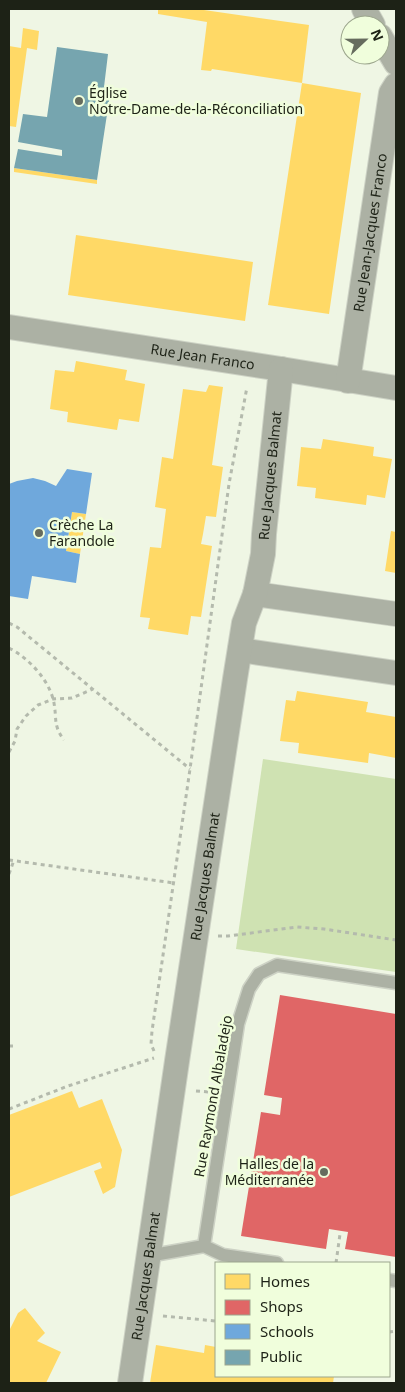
<svg xmlns="http://www.w3.org/2000/svg" width="405" height="1392" font-family="'Noto Sans',sans-serif">
  <style>
    .green { fill: #cfe2b2 }
    .homes { fill: #ffd966 }
    .shops { fill: #e06666 }
    .schools { fill: #6fa8dc }
    .public { fill: #76a5af }
    .lines { fill: none; stroke-linecap: round; stroke-linejoin: round }
    .service-casing { stroke: #cdd2c5; stroke-width: 15 }
    .minor-casing { stroke: #cdd2c5; stroke-width: 26 }
    .path { stroke: #b4baad; stroke-width: 3; stroke-dasharray: 4 4; stroke-linecap: butt }
    .service { stroke: #acb1a4; stroke-width: 12 }
    .minor { stroke: #acb1a4; stroke-width: 24 }
    .poi-dot { fill: #666c5e; stroke: #f0fedc; stroke-width: 2 }
    .labels { text-anchor: middle; stroke-width: 5; stroke-linejoin: round; paint-order: stroke }
    .poi-label { font-size: 14px; fill: #1d2216; stroke: #f0fedc; text-anchor: start }
    .street-label { font-size: 14px; fill: #1d2216; stroke: #f0fedc }
  </style>
  <rect width="100%" height="100%" fill="#eff6e4"/>
  <path class="green" d="M263,759l133,20v193l-160,-23z"/>
  <path class="homes" d="M158,9h39l112,16 -7,58 59,10 -32,221 -61,-9 34,-222 -90,-14 -1,2 -10,-1 6,-48 -49,-8z
    M23,28l16,3 -2,19 -10,-2 -11,79 -7,-1v-80l12,2z
    M14,168l83,12v4l-83,-12z
    M76,235l177,27 -8,59 -177,-26z
    M76,361l51,9 -2,10 20,4 -6,38 -20,-3 -2,11 -50,-8 1,-10 -18,-3 5,-39 19,2z
    M209,385l14,2 -11,78 11,2 -7,50 -10,-1 -3,18 -2,10 11,2 -11,71 -10,-1 -3,19 -40,-6 2,-11 -10,-1 10,-70 11,1 5,-39 -11,-2 7,-50 11,2 10,-70 23,3z
    M323,439l51,8 -1,9 19,3 -7,39 -18,-3 -1,10 -51,-7 1,-10 -19,-2 4,-39 20,2z
    M72,512l14,2 -6,40 -14,-3z
    M391,531l5,1v41l-11,-2z
    M297,691l71,11 -2,10 30,5v41l-27,-5 -1,10 -70,-10 1,-10 -19,-2 6,-41 9,1z
    M72,1091l7,17 23,-9 20,51 -7,37 -12,7 -9,-23 8,-3 -2,-6 -91,35v-82z
    M25,1308l20,25 -8,8 24,11 -15,31h-37v-55l1,1 8,-16z
    M156,1345l48,8 1,-8 11,2v29h118l-1,7h-183z"/>
  <path class="shops" d="M280,995l116,19v243l-51,-8 3,-17 -19,-3 -3,20 -85,-13 20,-124 19,3 2,-17 -18,-3z"/>
  <path class="schools" d="M67,469l25,4 -6,41 -14,-2 -6,39 14,3 -4,29 -44,-7 -4,23 -19,-3v-112l8,-3 16,-3 12,3 11,5z"/>
  <path class="public" d="M57,47l51,7 -4,33 7,1 -14,92 -83,-12 4,-19 44,7v-6l-44,-8 5,-28 24,3z"/>
  <g class="lines">
    <defs>
      <path id="service" d="M204,1246l34,-222 11,-35 10,-15 18,-9 119,18
        M148,1256l56,-10 19,9 54,8
        M389,1280l7,1"/>
      <g id="minor">
        <path d="M364,9l9,16"/>
        <path d="M380,36l16,27"/>
        <path id="s1" d="M9,327l272,42 115,19"/>
        <path id="s2" d="M348,381l43,-288 5,-8"/>
        <path d="M255,594l141,20"/>
        <path d="M240,650l156,23"/>
        <path id="s3" d="M130,1383l47,-322 58,-382 9,-56 11,-29 8,-40 1,-20 17,-165"/>
      </g>
    </defs>
    <use href="#service" class="service-casing"/>
    <use href="#minor" class="minor-casing"/>
    <path class="path" d="M9,623l8,4 173,142
      M9,648c20,10 41,33 45,55 3,17 -1,22 10,37
      M9,752l6,-11 2,-12 9,-13 12,-11 15,-6 19,-1 21,-9
      M9,860l165,23
      M9,874l5,-14
      M218,936h10l69,-9 27,2 72,11
      M9,1046h8
      M154,1051l-3,-7 1,-13 38,-262 39,-285 18,-97
      M196,1091l13,1
      M9,1109l59,-23 86,-28
      M336,1263l4,-29
      M163,1316l53,5
      M389,1332l7,-1"/>
    <use href="#service" class="service"/>
    <use href="#minor" class="minor"/>
  </g>
  <g class="poi-dot">
    <circle cx="79" cy="101" r="5"/>
    <circle cx="39" cy="533" r="5"/>
    <circle cx="324" cy="1172" r="5"/>
  </g>
  <g class="labels">
    <g class="poi-label">
      <text x="89" y="98">Église<tspan x="89" dy="16">Notre-Dame-de-la-Réconciliation</tspan></text>
      <text x="49" y="530">Crèche La<tspan x="49" dy="16">Farandole</tspan></text>
      <text x="314" y="1169" text-anchor="end">Halles de la<tspan x="314" dy="16">Méditerranée</tspan></text>
    </g>
    <g class="street-label">
      <text dy="5" stroke="none"><textPath href="#s2" startOffset="150">Rue Jean-Jacques Franco</textPath></text>
      <text dy="5" stroke="none"><textPath href="#s1" startOffset="196">Rue Jean Franco</textPath></text>
      <text dy="5" stroke="none"><textPath href="#s3" startOffset="919">Rue Jacques Balmat</textPath></text>
      <text dy="5" stroke="none"><textPath href="#s3" startOffset="512">Rue Jacques Balmat</textPath></text>
      <text transform="translate(213 1096) rotate(-80)" y="5">Rue Raymond Albaladejo</text>
      <text dy="5" stroke="none"><textPath href="#s3" startOffset="108">Rue Jacques Balmat</textPath></text>
    </g>
  </g>
  <rect width="405" height="1392" fill="none" stroke="#1d2216" stroke-width="20"/>
  <rect x="215" y="1262" width="175" height="115" fill="#f0fedc" stroke="#9ca68d"/>
  <rect x="225" y="1274" width="25" height="15" fill="#ffd966" stroke="#9ca68d"/>
  <text x="260" y="1287" font-size="15" fill="#1d2216">Homes</text>
  <rect x="225" y="1300" width="25" height="15" fill="#e06666" stroke="#9ca68d"/>
  <text x="260" y="1312" font-size="15" fill="#1d2216">Shops</text>
  <rect x="225" y="1324" width="25" height="15" fill="#6fa8dc" stroke="#9ca68d"/>
  <text x="260" y="1337" font-size="15" fill="#1d2216">Schools</text>
  <rect x="225" y="1350" width="25" height="15" fill="#76a5af" stroke="#9ca68d"/>
  <text x="260" y="1362" font-size="15" fill="#1d2216">Public</text>
  <g transform="translate(365 40) rotate(68)"><circle r="24" fill="#f0fedc" stroke="#9ca68d"/>
  <path d="M0-4L9 19L0 12L-9 19Z" fill="#666c5e"/>
  <text y="-8" font-size="14" font-weight="bold" text-anchor="middle" fill="#1d2216">N</text>
  </g>
</svg>
